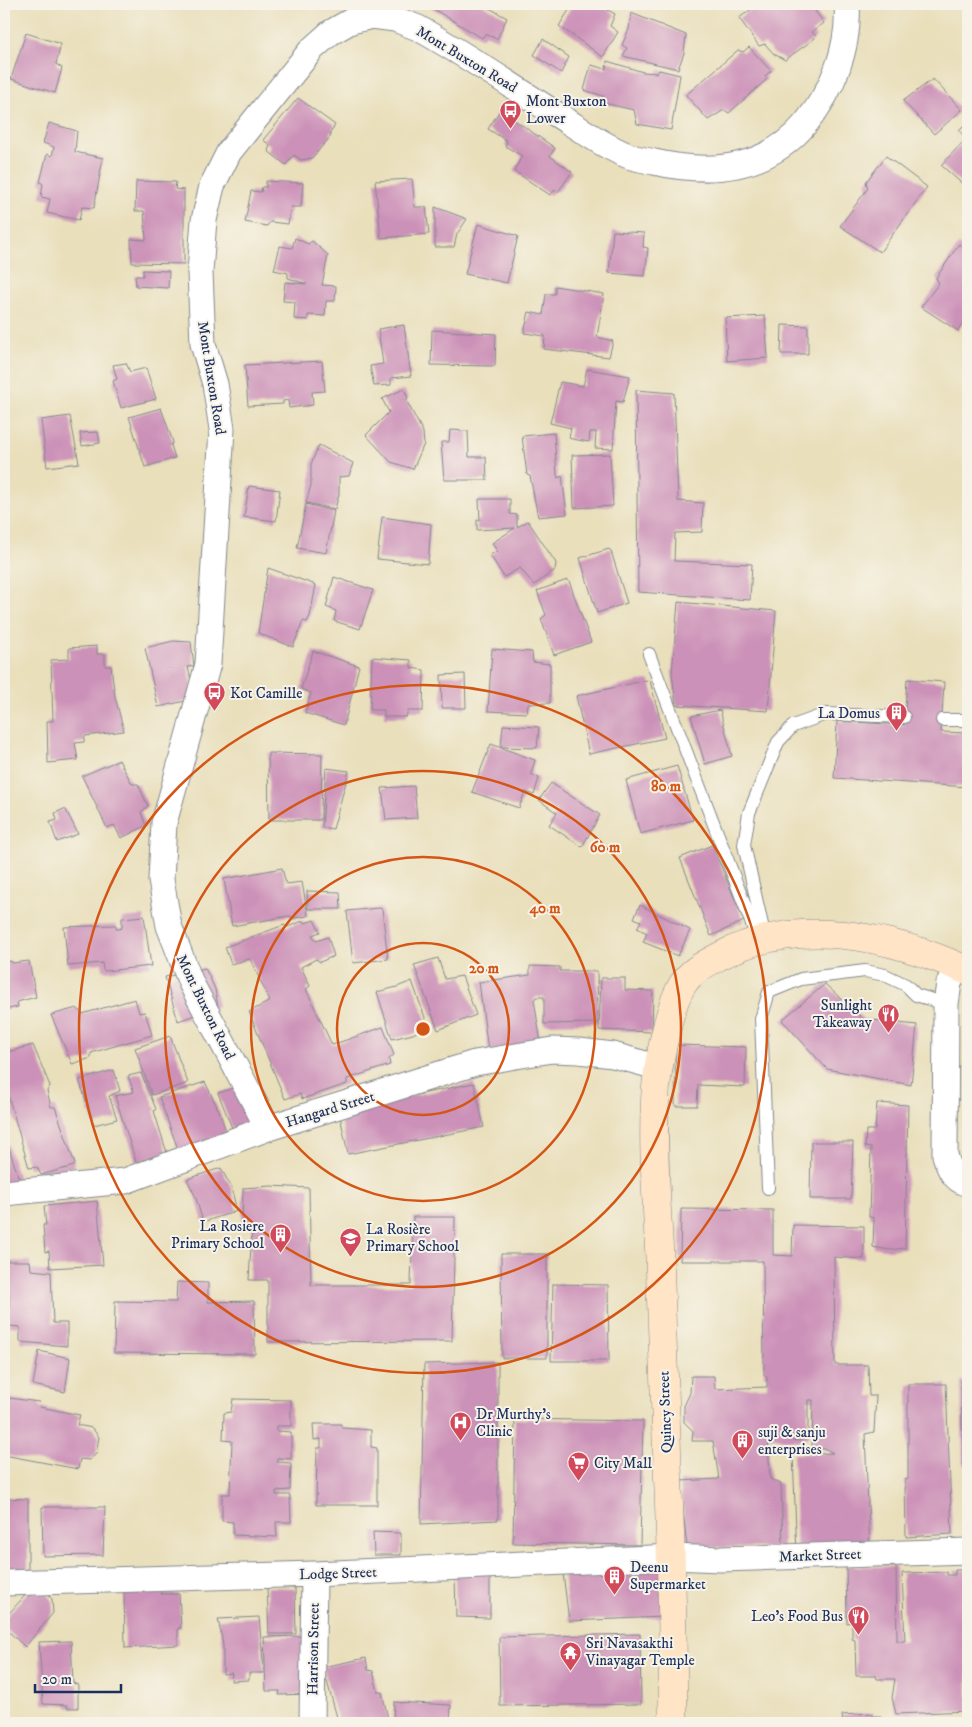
<svg xmlns="http://www.w3.org/2000/svg" width="972" height="1727" font-family="'IM FELL DW Pica',serif">
  <style>
    .building { fill: #cc91b8 }
    .lines { fill: none; stroke-linecap: round; stroke-linejoin: round }
    .service-casing { stroke: #82878c; stroke-width: 14 }
    .minor-casing { stroke: #82878c; stroke-width: 27 }
    .secondary-casing { stroke: #82878c; stroke-width: 29 }
    .service { stroke: #fff; stroke-width: 12 }
    .minor { stroke: #fff; stroke-width: 25 }
    .secondary { stroke: #ffe4c6; stroke-width: 28 }
    .ring { fill: none; stroke: #d45514; stroke-width: 2.5 }
    .labels { text-anchor: middle; stroke-width: 4; stroke-linejoin: round; paint-order: stroke }
    .street-label { font-size: 15px; fill: #1b2f5e; stroke: #f7f3e8 }
    .poi-label { font-size: 15px; fill: #1b2f5e; stroke: #f7f3e8; text-anchor: start }
    .centre { fill: #d45514; stroke: #f7f3e8; stroke-width: 2.5 }
    .ring-label { font-size: 15px; text-anchor: middle; font-weight: bold; fill: #d45514; stroke: #f7f3e8; stroke-width: 4; stroke-linejoin: round; paint-order: stroke }
  </style>
  <rect width="100%" height="100%" fill="#f7f3e8"/>
  <filter id="ink" filterUnits="userSpaceOnUse"><feTurbulence type="fractalNoise" baseFrequency=".02" numOctaves="2"/><feDisplacementMap in="SourceGraphic" scale="10" xChannelSelector="R" yChannelSelector="G"/><feConvolveMatrix kernelMatrix="1 2 1 2 8 2 1 2 1" color-interpolation-filters="sRGB"/></filter>
  <filter id="wash" filterUnits="userSpaceOnUse"><feTurbulence type="fractalNoise" baseFrequency=".0096" numOctaves="4" result="noise"/><feDisplacementMap in="SourceGraphic" scale="20" xChannelSelector="R" yChannelSelector="G"/><feGaussianBlur stdDeviation="1.12" result="paint"/><feColorMatrix in="noise" values="0 0 0 0 0 0 0 0 0 0 0 0 0 0 0 0 0 1.4 0 .05"/><feComposite in="paint" operator="in"/></filter>
  <g filter="url(#wash)">
    <rect width="100%" height="100%" fill="#e9dfbb"/>
    <g id="blocks">
      <path class="building" d="M307,4h34v4l-33,-1z
        M425,4h57l25,14 -10,21 -12,-5 -3,4z
        M573,4h24l18,10 -5,12 8,6 -15,25 -44,-31z
        M759,4h51l14,19 -12,9 4,4 -2,3 -29,21 -11,-6 -9,-10 -6,2 -20,-28z
        M631,13l55,22 -2,18 -6,16 -55,-13 4,-8 -5,-3 7,-16z
        M26,33l35,11 -5,20 6,4 -7,25 -44,-14z
        M543,39l26,18 -8,16 -27,-18z
        M749,47l22,24 -6,5 2,3 -38,34 -5,-3 -16,10 -22,-25 52,-45 5,2z
        M607,61l36,11 14,1 2,-3 21,5 -9,55 -34,-6 -3,-14 -31,-7v-7l-19,-6 7,-25 15,4z
        M933,79l29,31 -28,24 -31,-33z
        M298,98l37,27 -5,8 1,3 -19,22 -11,2 -7,-5 -8,10 -18,-14 2,-6 -7,-5z
        M500,110l55,38 -5,8 22,16 -14,20 -3,-2 -5,5 -36,-24 8,-15 -17,-10 2,-5 -19,-12z
        M968,121v68l-27,-24 25,-26 -7,-9z
        M49,123l28,8 -2,21 28,6 -9,50 -12,-1 -3,13 -32,-7 3,-14 -9,-2 2,-13 -3,-2 7,-28 5,2 2,-9 -11,-4z
        M886,156l41,31 -47,65 -40,-26 28,-38 -2,-6z
        M412,179l3,28h11l3,27 -48,4 -6,-57z
        M136,181l40,1 -1,7 9,1v74l-52,-1 -1,-24 15,1 -2,-29h-9z
        M266,181l37,2 -2,24h-10l-3,17 -18,-2 -3,4 -22,-4 6,-31 10,1 1,-5h4z
        M435,207l32,12 -10,15 -3,13h-19z
        M478,224l40,12 -11,47 -42,-9z
        M613,231l31,2 -1,14 5,1 -3,28 -36,-3z
        M295,238l13,6 4,-3 16,14 -6,30 14,1 -1,15h-9l-1,15 -17,-1v5l-14,-1 1,-17 -12,-1 2,-19 22,2 -19,-6v-5l-14,-3 6,-24 12,2z
        M959,244l9,6v66l-10,15 -37,-24 18,-24 -3,-5z
        M143,270l26,1 -1,17 -32,-2 -1,-10h8z
        M555,286l49,8 -7,43 16,4 -4,16 -65,-8 1,-13 -21,-3 5,-21 14,3 3,-21h9z
        M765,316l3,42 -41,3 -2,-43z
        M404,325l7,51 -20,2v7l-17,1 -4,-20 13,-2 -5,-35z
        M782,325l26,1v28h-27z
        M432,330l64,4 -1,32 -64,-1z
        M322,361l3,30 -13,1 1,13 -24,3 -1,-8 -5,1v3l-35,2 -3,-41z
        M126,363l4,9 16,-4 10,31 -35,9 -8,-27 4,-2 -4,-14z
        M587,369l43,7 -7,26 -7,-1 -3,48 -18,-1 1,-16h-6l-1,10 -17,-3 -3,-1 2,-10 -21,-5 10,-41 23,4z
        M404,389l4,9 -2,2 17,32 1,12 -11,25 -22,-7 -25,-27 23,-23 -7,-13z
        M636,390l38,3 4,108 25,2 -1,29 -27,1 -1,28 78,3 -2,36 -112,-8z
        M161,408l12,34 -2,3 4,13 -30,9 -16,-50z
        M70,416l9,47 -32,4 -6,-47z
        M450,430l18,1 1,26h17l1,23h-43l-3,-38h8z
        M98,432l2,11 -18,3 -2,-13z
        M554,433l3,42 1,3 4,-2 5,38 -29,3 -8,-41 -3,-1 -5,-39z
        M319,445l34,18 -4,13 -10,1v17l-4,15 -29,-6 5,-18v-21z
        M610,454l3,52 -39,2 -2,-53z
        M249,486l31,4 -4,31 -32,-4z
        M479,499h31v15l7,1v12l11,-6 28,42 -1,7 -21,15 -14,-17 -16,9 -14,-22 7,-4 -5,-8 23,-15 -38,2v-10h3z
        M306,504l28,7 -8,42 -29,-5z
        M382,517l49,7 -3,40 -51,-5z
        M609,549l2,2 16,52 -30,10 -17,-55z
        M268,568l48,17 -6,31 -3,6 -4,-1 -10,26 -35,-14z
        M334,577l39,13 -13,39 -26,-8 2,-10 -10,-4z
        M567,580l2,1 22,61 -37,13 -13,-36 5,-4 -9,-24z
        M678,602l98,9 -8,100 -92,-6 -4,-32z
        M173,641l18,1 3,24 -6,1 7,32 -37,8 -13,-59z
        M97,646v8h8v12h6l4,31 9,34 -39,5 -1,6 -9,1 3,17 -30,3 -1,-42h6l-2,-61 18,-1v-11z
        M492,649l40,3 1,10 17,2v39l-22,1 -1,9 -39,-2z
        M313,651l46,15 -15,59 -39,-12 6,-20 -10,-4z
        M372,657l39,3v8l13,2 -1,41h-15l-2,6h-22v-7h-14z
        M465,674l1,34h-24l-1,-33z
        M907,679l37,3 -3,50 27,1v54l-134,-9 3,-57 67,4z
        M647,680l3,1 15,57 -76,16 -13,-58z
        M720,710l12,46 -27,8 -14,-48z
        M503,725l36,2 -2,21 -36,-1z
        M491,744l44,16 -4,14 8,4 -5,17 -9,-3 -6,16 -47,-16z
        M268,753l54,1 -1,66h-52z
        M119,760l13,24h6l10,22 -7,6 5,14 -25,12 -7,-13 -7,3 -25,-52z
        M677,766l16,54 -53,14 -14,-54z
        M326,768l23,3 -16,58 -11,-2z
        M551,783l49,32 -18,32 -33,-22 8,-12 -18,-13z
        M414,786l3,32 -31,2 -4,-32z
        M64,809l2,1 12,24 -21,8 -7,-20 7,-2 -2,-7z
        M712,845l32,76 -33,15 -31,-78z
        M282,868l4,16 16,-2 6,34 -14,2 -5,-2 -57,10 -8,-47z
        M307,891l33,1 1,17h-33z
        M640,905l50,25 -12,26 -35,-14 4,-9 -10,-5 4,-7 -7,-3z
        M379,908l3,1 6,50 -35,4 -6,-52z
        M144,916l7,50 -46,5 -2,-1 -1,-7 -34,3 -4,-39 49,-2h3v4h3l3,-1v-10z
        M314,920l6,12 -8,3 4,6 12,-4 6,19 -14,6 -4,-3 -15,8 9,19 -4,3 26,56 51,-18 11,28 -5,4 1,6 -43,14v5l-45,15 -2,-5 -15,5 -36,-87 21,-11 -20,-42 -19,5 -6,-17 59,-22 3,2 16,-6 2,2z
        M438,958l7,21 17,-3 14,39 -38,15 -24,-65z
        M11,961l1,2 17,-2 7,36 -19,5 1,5 -14,3v-48z
        M530,966l30,1v4h37l1,52 -54,1v-27h-8l-2,3 7,43 -53,8 -9,-69 51,-7z
        M205,968l10,21 3,18 -40,14 -13,-44z
        M601,978h24v12l28,1 -1,41 -53,-2z
        M412,981l16,45 -15,8 -21,5 -15,-47 20,-5z
        M825,984l38,35 54,6 -6,60 -84,-16 -45,-49z
        M135,999l4,14 6,-1 7,23 -61,18v5l-19,6 -21,-49 26,-7 5,6z
        M170,1036l18,47 -36,12 -17,-47z
        M33,1045l17,41 -3,5 4,16h4l20,57 -1,2 -33,9 -4,-8 -8,1 -25,-87v-28z
        M676,1045l70,2 -1,40 -47,-2 -1,21h-22z
        M114,1070l6,21 -11,5 8,23 -23,6 -15,-45z
        M141,1073l15,36 -2,2 13,42 -31,9 -21,-66 19,-4 -6,-16z
        M205,1082l15,31 7,22 -48,17 -20,-55z
        M252,1082l13,35 -33,11 -14,-35z
        M474,1083l10,44 -136,27 -9,-43z
        M877,1103l31,2 -3,143 -16,2 -16,-3 1,-29 -5,-1 2,-69 -6,-1 1,-17h9z
        M4,1132l15,47 -15,11z
        M811,1142h42l-2,57h-41z
        M221,1168l10,19 6,24 -34,11 -7,-24 -9,-19z
        M271,1186l38,2 2,97h100l2,-68h42l-3,124 -184,1v-62h-19l3,-51 -10,-2 1,-39z
        M97,1201l6,64 -53,3 -1,-17 -4,1 -2,-27h3l-2,-19z
        M681,1209l92,1v45l19,1 1,-31 71,1v33l-30,-2 1,108h33l1,31h7l-2,36 -9,2 5,118 -73,4 -4,-102 40,-1 -7,-4 -14,-1 1,-48h-5v37l-9,4 -31,-4 2,42 11,5 2,64 -96,-1 -7,-66 39,-2 -6,-38h-21l1,-10 -9,-9v-16l6,-13 1,-17h23l1,13 52,-2v-11h-3l-1,-115h-83z
        M501,1254h46v104h-45z
        M4,1261h26l1,9 20,2 2,51h14v23l-47,-4v-15l-11,-1v-35l-4,-1z
        M177,1282l31,1v19l46,-1 1,53 -141,-1 1,-52 61,1z
        M553,1284l55,1 1,76h-58z
        M39,1351l31,7 -5,34 -32,-7z
        M498,1362v158l-77,4 3,-160z
        M961,1381h7v99l-2,-14 -3,-2z
        M908,1384h38l6,150 -46,3 -1,-57 3,-1z
        M9,1398l30,4 1,5 40,8 -3,10 15,3 7,9 -3,17 -7,6 -9,-1 -2,10 -74,-14v-28z
        M233,1399l58,1v26h-14v5l14,1v27l-14,-1v4l14,1 -1,27 -14,1v4h14l1,27h-15l1,15 -44,-2v-13l-11,-1v-27h8l2,-53 -9,-1 1,-27 7,-1z
        M515,1419l128,2 -3,124 -127,-2z
        M313,1424h28v4h2l28,2v17l6,1v57h-61l1,-57h4v-9l-7,1z
        M4,1498l24,1v72h-24z
        M42,1507h63l-2,48 -60,1z
        M373,1532l28,1v22h-27z
        M846,1566l50,1 1,74h8l-3,-68 45,-1v3h8v-5h13v141l-72,3 -4,-16 3,-19h-18l-1,-3h-20l-1,-36 -3,-1v-17l-5,1z
        M662,1567l1,50 -94,4 -6,-48z
        M455,1573l35,1v44l-34,-1z
        M267,1587l28,1 1,46h-27z
        M161,1588v6h18l2,34h-3v17l-53,3 -1,-58z
        M29,1591l18,3 5,5 1,14 -28,34 -21,-20v-8z
        M259,1617l5,56h-15v7l-18,1 1,-8 -9,1v-29l-5,-26z
        M640,1634l1,70 -141,2 -1,-69z
        M307,1636l2,58 -30,1 1,-4h-14l-2,-54z
        M71,1641l2,42 5,2v23h-11v-3l-24,-1 -4,-62z
        M366,1658l2,12 5,1 5,21h4l7,31h-32l-1,-4 -18,2 -15,-54z
        M394,1702l57,3 -1,18h-57z
        M872,1713l1,3h7v7h-37l-1,-8z"/>
    </g>
  </g>
  <g filter="url(#ink)">
    <use href="#blocks" fill-opacity="0" stroke="#82878c" stroke-width="1"/>
    <g class="lines">
      <defs>
        <path id="service" d="M649,654l109,286
          M942,720h26
          M765,938l-21,-93 5,-32 29,-71 15,-16 33,-12 78,3
          M768,1188l-7,-169 8,-27 32,-13 64,-8 20,4 21,10 10,10 30,9"/>
        <path id="minor" d="M957,966l-8,17 -3,21 -1,151c4,14 9,25 23,29
          M268,1128l-77,-145 -22,-57 -8,-46 3,-57 44,-159 14,-235 -7,-45 -12,-40 -3,-72 4,-52 8,-34 17,-34 83,-103 18,-16 21,-12 21,-5 23,3 23,9c47,26 92,57 138,86 23,14 47,32 73,42 8,3 17,4 25,6 58,13 113,8 152,-39 27,-33 44,-76 41,-119
          M4,1193l121,-12 143,-53 207,-65 41,-7 36,-6 27,1 34,4 47,13
          M4,1583l310,-9 358,-17 49,2 247,-8
          M312,1723l2,-149"/>
        <path id="secondary" d="M673,1723c1,-151 -8,-302 -13,-453 -2,-55 -8,-115 -5,-169 1,-27 13,-95 28,-117 9,-14 22,-20 37,-28 77,-41 173,-20 248,15"/>
      </defs>
      <use href="#service" class="service-casing"/>
      <use href="#minor" class="minor-casing"/>
      <use href="#secondary" class="secondary-casing"/>
      <use href="#service" class="service"/>
      <use href="#minor" class="minor"/>
      <use href="#secondary" class="secondary"/>
    </g>
  </g>
  <g class="ring">
    <circle cx="423" cy="1029" r="86"/>
    <circle cx="423" cy="1029" r="172"/>
    <circle cx="423" cy="1029" r="258"/>
    <circle cx="423" cy="1029" r="344"/>
  </g>
  <defs>
    <symbol id="bus-pin" viewBox="-11 -11 22 30"><path d="M0 17L-7.5 6A9.5 9.5 0 1 1 7.5 6Z" fill="#d1495b" stroke="#f7f3e8"/><path d="M-5-6H5V4H4V6H2V4H-2V6H-4V4H-5ZM-3.5-4V0h7V-4ZM-3.5 1.2v1.5H-2V1.2ZM2 1.2v1.5H3.5V1.2Z" fill="#fff"/></symbol>
    <symbol id="building-pin" viewBox="-11 -11 22 30"><path d="M0 17L-7.5 6A9.5 9.5 0 1 1 7.5 6Z" fill="#d1495b" stroke="#f7f3e8"/><path d="M-4-6H4V6H1V3H-1V6H-4ZM-2.5-4.3h1.7v1.8h-1.7ZM.8-4.3h1.7v1.8H.8ZM-2.5-1h1.7V.8h-1.7ZM.8-1h1.7V.8H.8Z" fill="#fff"/></symbol>
    <symbol id="restaurant-pin" viewBox="-11 -11 22 30"><path d="M0 17L-7.5 6A9.5 9.5 0 1 1 7.5 6Z" fill="#d1495b" stroke="#f7f3e8"/><path d="M-5-6h1v4h1v-4h1v4h1v-4h1v5L-1.5 .5V6h-2V.5L-5-1ZM5-6V6H3V1.5H1.5Q1.5-4 5-6Z" fill="#fff"/></symbol>
    <symbol id="school-pin" viewBox="-11 -11 22 30"><path d="M0 17L-7.5 6A9.5 9.5 0 1 1 7.5 6Z" fill="#d1495b" stroke="#f7f3e8"/><path d="M0-5L7-2L0 1L-7-2ZM-4 1L0 2.5L4 1V4Q0 6-4 4Z" fill="#fff"/></symbol>
    <symbol id="hospital-pin" viewBox="-11 -11 22 30"><path d="M0 17L-7.5 6A9.5 9.5 0 1 1 7.5 6Z" fill="#d1495b" stroke="#f7f3e8"/><path d="M-5-5h3v3.5h4V-5h3V5h-3V1.5h-4V5h-3Z" fill="#fff"/></symbol>
    <symbol id="supermarket-pin" viewBox="-11 -11 22 30"><path d="M0 17L-7.5 6A9.5 9.5 0 1 1 7.5 6Z" fill="#d1495b" stroke="#f7f3e8"/><path d="M-6-5.5h2.5l.6 2H6L4.5 2H-2.5L-4.4-4H-6ZM-1.5 3.2a1.3 1.3 0 1 0 .1 0ZM3 3.2a1.3 1.3 0 1 0 .1 0Z" fill="#fff"/></symbol>
    <symbol id="temple-pin" viewBox="-11 -11 22 30"><path d="M0 17L-7.5 6A9.5 9.5 0 1 1 7.5 6Z" fill="#d1495b" stroke="#f7f3e8"/><path d="M0-6L5-2H3V0L6.5 2.5H4V6H1.5V3h-3V6H-4V2.5H-6.5L-3 0V-2H-5Z" fill="#fff"/></symbol>
  </defs>
  <g fill-rule="evenodd">
    <use href="#bus-pin" x="498" y="98" width="25" height="34"/>
    <use href="#bus-pin" x="202" y="680" width="25" height="34"/>
    <use href="#building-pin" x="884" y="700" width="25" height="34"/>
    <use href="#restaurant-pin" x="876" y="1002" width="25" height="34"/>
    <use href="#building-pin" x="268" y="1222" width="25" height="34"/>
    <use href="#school-pin" x="338" y="1226" width="25" height="34"/>
    <use href="#hospital-pin" x="448" y="1410" width="25" height="34"/>
    <use href="#building-pin" x="730" y="1428" width="25" height="34"/>
    <use href="#supermarket-pin" x="566" y="1450" width="25" height="34"/>
    <use href="#building-pin" x="602" y="1564" width="25" height="34"/>
    <use href="#restaurant-pin" x="846" y="1604" width="25" height="34"/>
    <use href="#temple-pin" x="558" y="1640" width="25" height="34"/>
  </g>
  <g class="labels">
    <g class="street-label">
      <text transform="translate(467 59) rotate(31)" y="5">Mont Buxton Road</text>
      <text transform="translate(212 378) rotate(81)" y="5">Mont Buxton Road</text>
      <text transform="translate(206 1007) rotate(64)" y="5">Mont Buxton Road</text>
      <text transform="translate(330 1109) rotate(-17)" y="5">Hangard Street</text>
      <text transform="translate(665 1412) rotate(-92)" y="5">Quincy Street</text>
      <text transform="translate(820 1555) rotate(-2)" y="5">Market Street</text>
      <text transform="translate(338 1573) rotate(-2)" y="5">Lodge Street</text>
      <text transform="translate(313 1649) rotate(-89)" y="5">Harrison Street</text>
    </g>
    <g class="poi-label">
      <text x="526" y="106">Mont Buxton<tspan x="526" dy="17">Lower</tspan></text>
      <text x="230" y="698">Kot Camille</text>
      <text x="880" y="718" text-anchor="end">La Domus</text>
      <text x="872" y="1010" text-anchor="end">Sunlight<tspan x="872" dy="17">Takeaway</tspan></text>
      <text x="264" y="1231" text-anchor="end">La Rosiere<tspan x="264" dy="17">Primary School</tspan></text>
      <text x="366" y="1234">La Rosière<tspan x="366" dy="17">Primary School</tspan></text>
      <text x="476" y="1419">Dr Murthy's<tspan x="476" dy="17">Clinic</tspan></text>
      <text x="758" y="1437">suji &amp; sanju<tspan x="758" dy="17">enterprises</tspan></text>
      <text x="594" y="1468">City Mall</text>
      <text x="630" y="1572">Deenu<tspan x="630" dy="17">Supermarket</tspan></text>
      <text x="843" y="1621" text-anchor="end">Leo’s Food Bus</text>
      <text x="586" y="1648">Sri Navasakthi<tspan x="586" dy="17">Vinayagar Temple</tspan></text>
    </g>
  </g>
  <circle cx="423" cy="1029" r="8" class="centre"/>
  <g class="ring-label">
    <text x="666" y="791">80 m</text>
    <text x="605" y="852">60 m</text>
    <text x="545" y="913">40 m</text>
    <text x="484" y="973">20 m</text>
  </g>
  <rect width="972" height="1727" fill="none" stroke="#f7f3e8" stroke-width="20"/>
  <path d="M35 1684v8h86v-8" fill="none" stroke="#1b2f5e" stroke-width="2.5"/>
  <text x="42" y="1684" font-size="15" fill="#1b2f5e" stroke="#f7f3e8" stroke-width="4" paint-order="stroke">20 m</text>
</svg>
